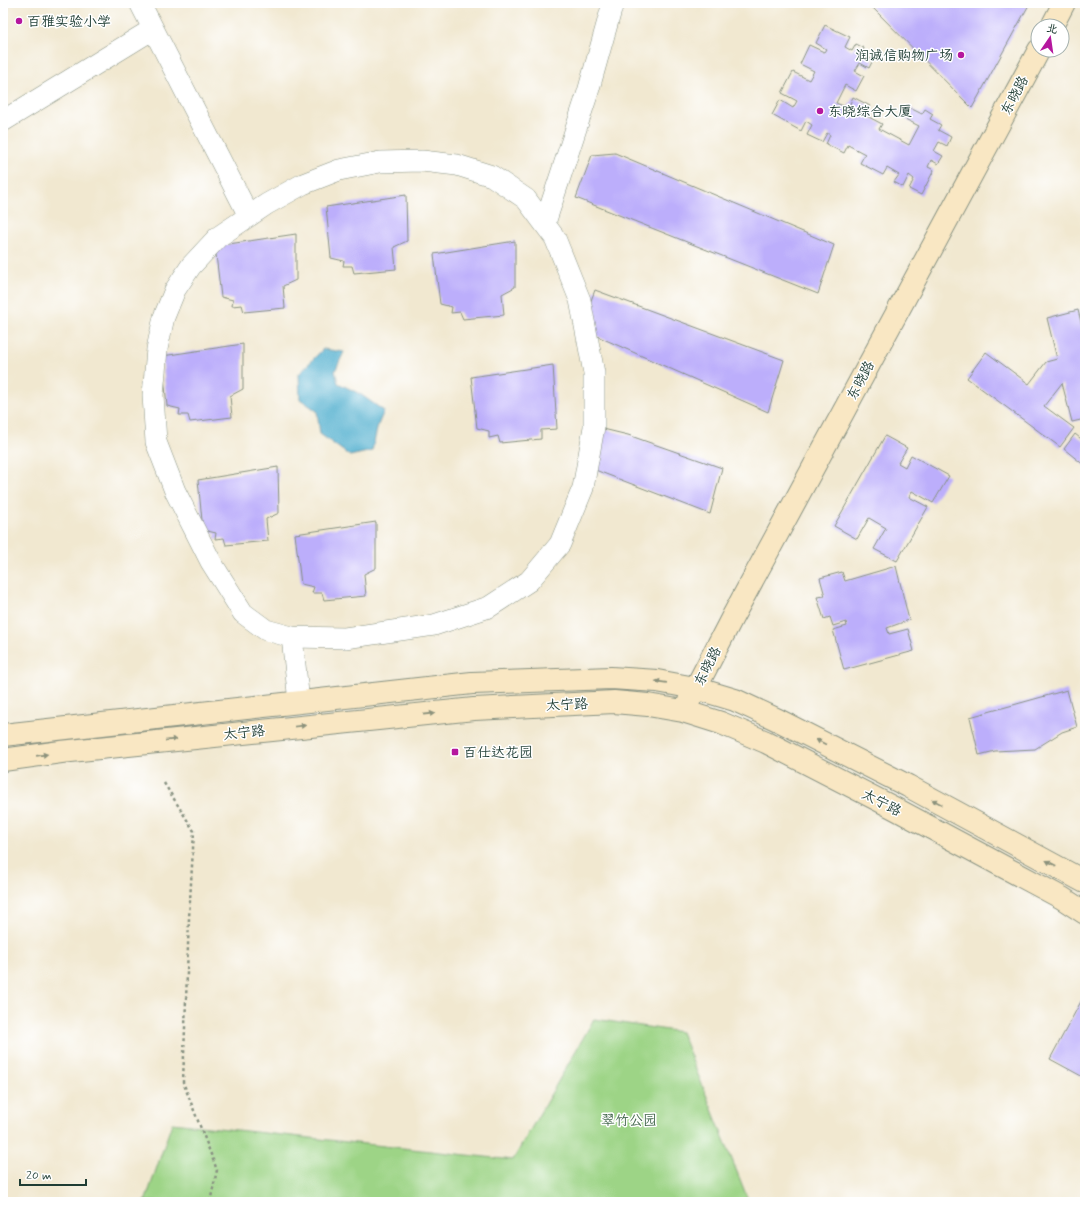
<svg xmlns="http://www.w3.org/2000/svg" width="1088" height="1205" font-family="Mynerve,'LXGW WenKai TC',sans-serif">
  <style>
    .green { fill: #9dd486; stroke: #5e885d }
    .water { fill: #4eadcd; stroke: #367580 }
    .building { fill: #bcaefb }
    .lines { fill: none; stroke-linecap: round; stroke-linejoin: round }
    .street-casing { stroke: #889282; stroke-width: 22 }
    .secondary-casing { stroke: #889282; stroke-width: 24 }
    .path { stroke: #889282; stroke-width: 2.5; stroke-dasharray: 3 3; stroke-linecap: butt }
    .street { stroke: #fff; stroke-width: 21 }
    .secondary { stroke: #f9e7c3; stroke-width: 22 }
    .oneway { fill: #8c927c }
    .poi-dot { fill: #b5179e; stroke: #fff; stroke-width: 1.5 }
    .labels { text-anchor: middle; stroke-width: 3; stroke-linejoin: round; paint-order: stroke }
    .poi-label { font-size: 14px; fill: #1f3d34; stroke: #fff; text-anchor: start }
    .street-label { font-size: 14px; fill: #1f3d34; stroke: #fff }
    .park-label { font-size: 14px; fill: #3e6348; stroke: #fff }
  </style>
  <rect width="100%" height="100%" fill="#fff"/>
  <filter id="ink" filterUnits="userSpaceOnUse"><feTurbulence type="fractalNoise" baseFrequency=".025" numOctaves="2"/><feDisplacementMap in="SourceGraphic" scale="8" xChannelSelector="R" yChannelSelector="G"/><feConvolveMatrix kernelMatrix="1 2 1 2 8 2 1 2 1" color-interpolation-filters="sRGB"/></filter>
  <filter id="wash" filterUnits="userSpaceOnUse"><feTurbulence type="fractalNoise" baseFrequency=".012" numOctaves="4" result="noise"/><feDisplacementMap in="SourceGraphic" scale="16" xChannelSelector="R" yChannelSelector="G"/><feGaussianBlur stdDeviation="0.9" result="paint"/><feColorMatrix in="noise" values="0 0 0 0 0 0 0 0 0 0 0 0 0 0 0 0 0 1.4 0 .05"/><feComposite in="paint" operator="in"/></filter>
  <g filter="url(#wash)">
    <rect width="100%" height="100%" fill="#f1e8d0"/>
    <path class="green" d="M594,1019l87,13 68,170h-604l27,-79 341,37z"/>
    <path class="water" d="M323,349l21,3 -9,19 3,12 22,11 24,17 -6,14 -6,26 -22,5 -30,-22 -3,-23 -17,-12 -1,-25z"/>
    <g id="blocks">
      <path class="building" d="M868,3h162l-58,105z
        M825,25l25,12 -5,10 7,4 4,-7 8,4 -2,7 11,5 -4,8 -9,-5 -5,8 9,5 -8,15 -11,-6 -9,18 12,5 5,-11 17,9 -5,9 17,9 -3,5 30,16 10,-19 -16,-8 5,-11 14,7 3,-5 8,5 -3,5 11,6 -3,5 13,7 -4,9 -8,-4 -5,9 9,5 -5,8 -7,-4 -3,7 6,3 -13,25 -12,-6 5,-10 -5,-4 -6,12 -9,-5 5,-7 -12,-7 -4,7 -23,-12 5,-9 -17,-9 -4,8 -18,-9 4,-9 -3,-2 -5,9 -15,-7 5,-10 -6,-4 -5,10 -29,-16 8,-15 13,8 4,-7 -15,-8 11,-21 16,8 5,-9 -14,-7 9,-19 15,7 2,-3 -10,-6z
        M615,153l219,92 -16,49 -242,-96 16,-43z
        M406,195l1,46 -13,6 2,22 -42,4 -2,-7h-9l1,-5 -13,-3 -5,-51z
        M296,234v46l-13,6 2,22 -41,4 -2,-7 -10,1 1,-6 -12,-3 -6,-51z
        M515,241v46l-13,7 2,21 -41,4 -3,-7 -9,1 1,-6 -12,-3 -6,-50z
        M595,290l189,70 -16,52 -178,-79 -1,-27z
        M1078,310l7,28v81l-13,3 -10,-39 -18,23 30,22 -14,19 -93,-69 19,-26 43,32 17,-22 11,-3 -10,-41z
        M243,344v45l-13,7 2,21 -42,5 -2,-7h-9l1,-6 -13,-3 -5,-50z
        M553,365l4,64 -16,1v9l-41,4 -2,-7 -9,2v-7l-12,-3 -6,-51z
        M599,428l29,7 94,33 -12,46 -120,-46z
        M1075,434l10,8v24l-21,-17z
        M885,436l22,12 -9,15 7,4 6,-12 38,21 -16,27 -21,-12 -3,6 19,10 -31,54 -23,-12 12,-21 -17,-10 -12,21 -23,-13z
        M278,467l1,46 -13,6 2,22 -42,4 -2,-7 -9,1 1,-6 -13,-3 -5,-50z
        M376,522v46l-12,6 2,22 -42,4 -2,-7h-10l2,-6 -13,-3 -6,-50z
        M896,566l13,54 -22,8 2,6 19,-5 6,22 -70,19 -11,-40 14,-4 -1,-4 -13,4 -3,-9 -6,2 -7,-22 8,-1 -5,-18 22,-6 3,9z
        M1067,690l10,37 -15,5 -27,17 -40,2 -16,4 -9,-38z
        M1085,994v84l-35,-19z"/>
    </g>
  </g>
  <g filter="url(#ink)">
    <use href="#blocks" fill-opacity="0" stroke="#889282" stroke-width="1"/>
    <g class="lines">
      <defs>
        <path id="street" d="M140,3l109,213
          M3,121l150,-92
          M422,161l35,4 35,11 34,23 29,39 25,62 14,73v54l-11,61 -23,56 -31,37 -40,26 -55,18 -89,13 -53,-1 -26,-7 -23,-17 -32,-51 -36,-71 -19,-49 -3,-47 4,-46 7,-32 11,-27 16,-24 27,-29 49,-33 36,-20 36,-14 41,-8z
          M545,223l43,-131 25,-89
          M292,637l7,65"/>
        <path id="secondary" d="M1052,26l12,-23
          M689,701l44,-85 306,-566
          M3,735l469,-52 139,-5 46,3 38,7 40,12 43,20 130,66 177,96
          M3,760l58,-8 413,-43 140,-7 34,3 35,6 38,12 45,19 128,66 168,90 23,15"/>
      </defs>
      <use href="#street" class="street-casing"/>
      <use href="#secondary" class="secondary-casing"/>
      <path class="path" d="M164,783l30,48 -5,87 -6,164 34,88 -7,32"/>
      <use href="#street" class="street"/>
      <use href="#secondary" class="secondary"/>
    </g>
    <defs><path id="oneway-solid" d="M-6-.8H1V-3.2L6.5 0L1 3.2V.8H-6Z"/></defs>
    <g class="oneway">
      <use href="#oneway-solid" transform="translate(661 682) rotate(-172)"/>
      <use href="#oneway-solid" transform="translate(429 714) rotate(-6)"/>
      <use href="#oneway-solid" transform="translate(300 726) rotate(-6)"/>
      <use href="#oneway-solid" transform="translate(171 740) rotate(-6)"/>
      <use href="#oneway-solid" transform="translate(821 742) rotate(-153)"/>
      <use href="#oneway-solid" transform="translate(42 755) rotate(-8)"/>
      <use href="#oneway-solid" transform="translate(937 802) rotate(-152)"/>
      <use href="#oneway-solid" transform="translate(1051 863) rotate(-152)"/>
    </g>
  </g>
  <g class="poi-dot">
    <circle cx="19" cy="21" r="4"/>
    <circle cx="961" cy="55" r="4"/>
    <circle cx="820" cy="111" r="4"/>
    <rect x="451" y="748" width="8" height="8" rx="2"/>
  </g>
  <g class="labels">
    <g class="poi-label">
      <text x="27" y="26">百雅实验小学</text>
      <text x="953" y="60" text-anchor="end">润诚信购物广场</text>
      <text x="828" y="116">东晓综合大厦</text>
      <text x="463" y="757">百仕达花园</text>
    </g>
    <g class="street-label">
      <text transform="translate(1014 95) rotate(-62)" y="5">东晓路</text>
      <text transform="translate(860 380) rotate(-62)" y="5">东晓路</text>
      <text transform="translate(707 666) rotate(-63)" y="5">东晓路</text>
      <text transform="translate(567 704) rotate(-3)" y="5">太宁路</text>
      <text transform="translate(244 732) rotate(-6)" y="5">太宁路</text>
      <text transform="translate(882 802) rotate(27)" y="5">太宁路</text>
    </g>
    <g class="park-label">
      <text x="629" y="1125">翠竹公园</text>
    </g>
  </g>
  <rect width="1088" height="1205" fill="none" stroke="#fff" stroke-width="16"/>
  <g transform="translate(1050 38) rotate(13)"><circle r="19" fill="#ffffff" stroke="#a5b1ae"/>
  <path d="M0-3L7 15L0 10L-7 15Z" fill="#b5179e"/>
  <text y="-6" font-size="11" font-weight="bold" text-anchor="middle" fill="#1f3d34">北</text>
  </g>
  <path d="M20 1179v6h66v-6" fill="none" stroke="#1f3d34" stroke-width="2"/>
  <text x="26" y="1179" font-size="12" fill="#1f3d34" stroke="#ffffff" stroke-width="3" paint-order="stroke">20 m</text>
</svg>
